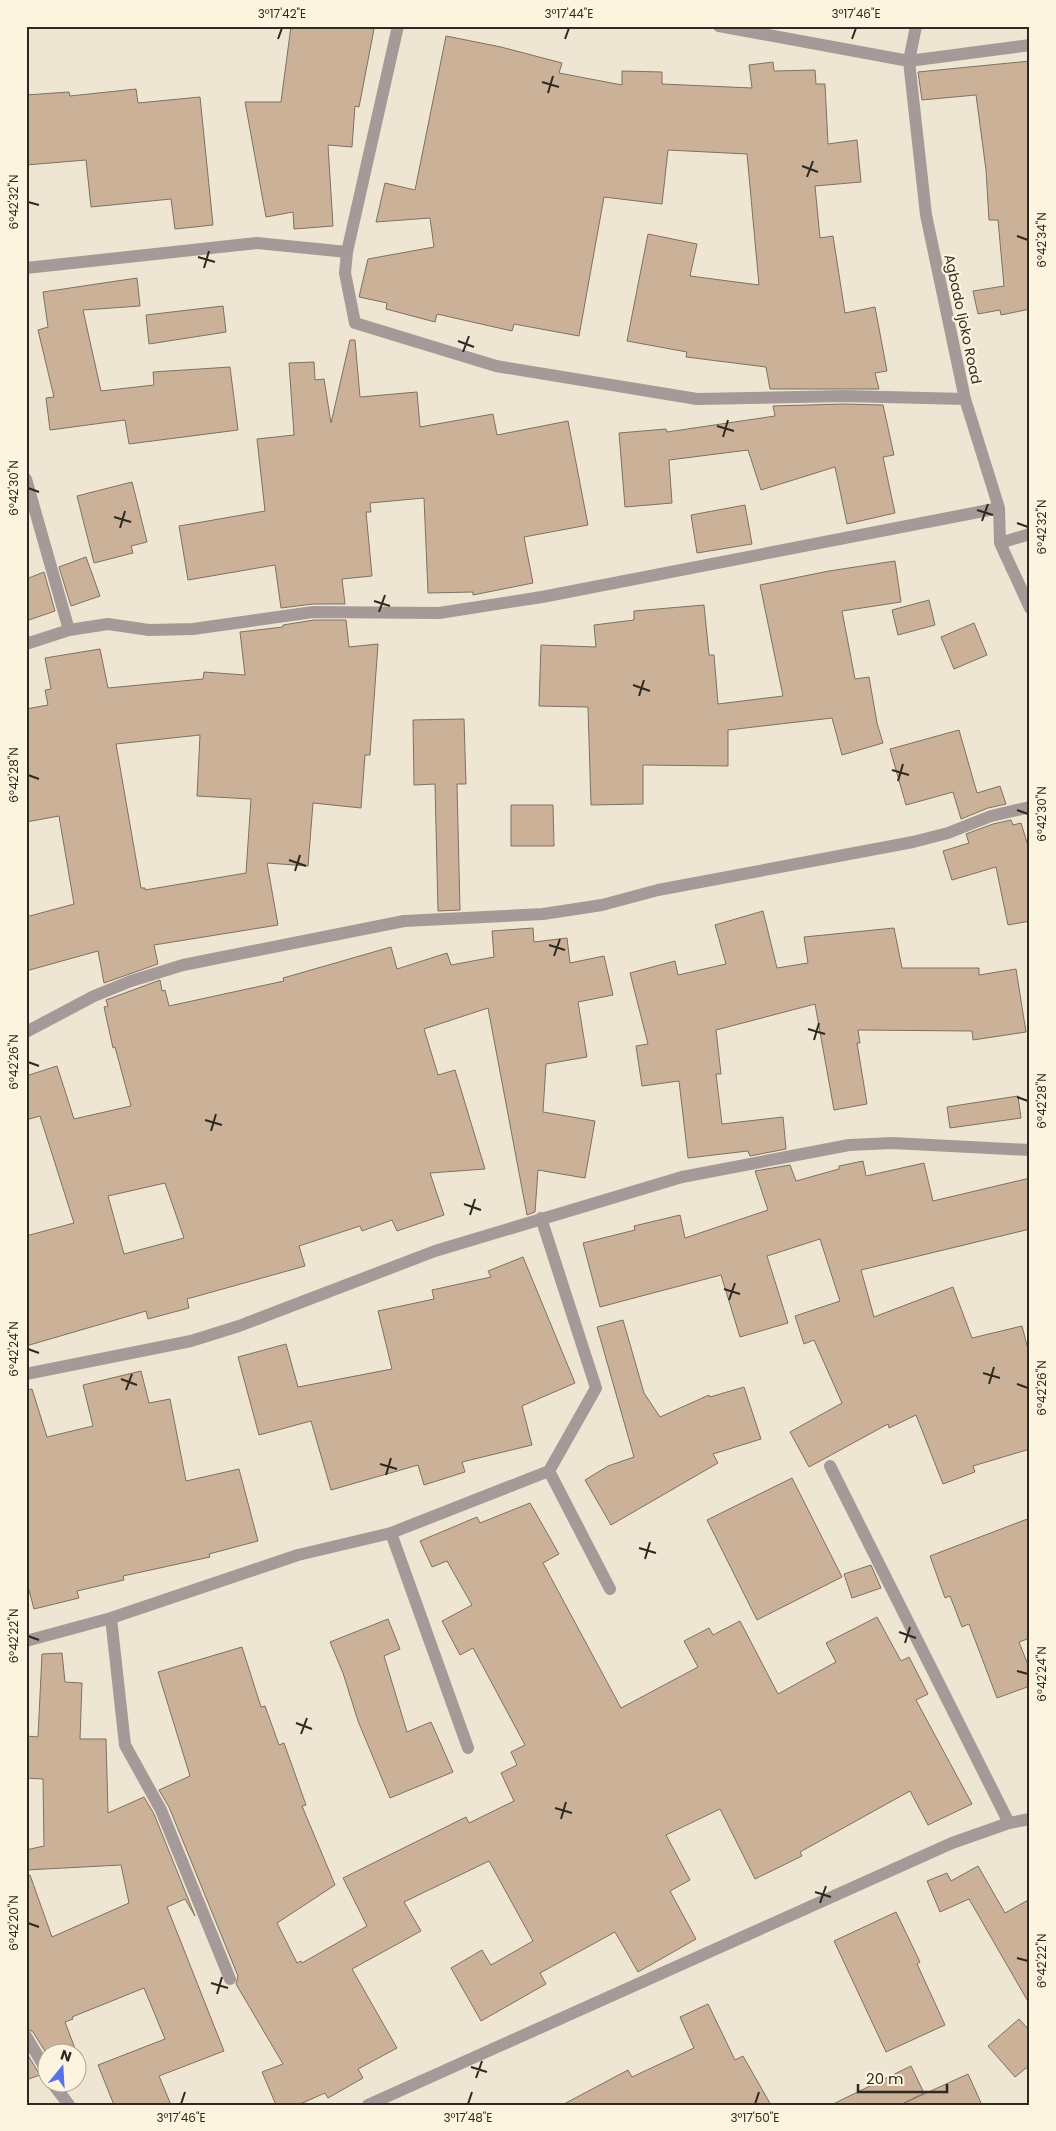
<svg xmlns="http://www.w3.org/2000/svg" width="1056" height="2131" font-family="Poppins,sans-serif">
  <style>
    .building { fill: #cab198; stroke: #7f7162; fill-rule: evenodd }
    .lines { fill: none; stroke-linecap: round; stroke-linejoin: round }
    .minor { stroke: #a59a98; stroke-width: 12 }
    .ticks { fill: none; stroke: #2d2a22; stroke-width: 2 }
    .labels { text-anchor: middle; stroke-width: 4.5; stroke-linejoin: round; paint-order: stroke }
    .street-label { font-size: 14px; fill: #2d2a22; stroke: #fcf4df }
    .neatline { fill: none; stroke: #2d2a22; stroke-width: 2 }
    .ticks-label { font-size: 12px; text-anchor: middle; fill: #2d2a22 }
  </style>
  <rect width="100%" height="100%" fill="#eee6d2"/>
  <path class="building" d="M291,26h69l14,3 -15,78 -4,-1 -3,41 -24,-2 5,81 -39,3 -1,-17 -27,5 -21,-115h36z
    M446,36l55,11 61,16 -3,10 63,12v-14l40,1v12l90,4 -3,-23 24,-3 1,9 41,-1 1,14h9l3,60 29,-4 4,42 -46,4 5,52 13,-2 12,77 30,-6 12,64 -12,2 4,16h-109l-4,-22 -80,-10 1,-5 -60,-11 21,-107 49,10 -7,32 69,9 -12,-131 -79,-4 -6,54 -58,-7 -25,139 -65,-12 -2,7 -75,-17 -2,8 -49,-13 1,-6 -28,-6 9,-38 66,-12 -4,-29 -54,4 9,-39 30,7z
    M1030,61v248l-29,6 -1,-5 -22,4 -5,-23 31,-5 -6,-66h-9l-3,-50 -10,-75 -54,5 -4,-28z
    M136,89l2,14 62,-6 13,128 -38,4 -4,-30 -80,8 -5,-47 -60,5v-70l43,-3 1,4z
    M137,278l3,28 -57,4 18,81 53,-6 -1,-13 77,-5 8,63 -109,14 -4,-24 -75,10 -4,-32 8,-1 -16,-67 10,-3 -5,-35z
    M223,306l3,26 -77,12 -3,-29z
    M350,340h5l5,57 57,-5 3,35 73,-13 4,21 71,-14 20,104 -64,12 9,46 -60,12v-3l-45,1 -4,-95 -54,5 1,9h-5l6,64 -30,3 3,25h-32l-32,4 -6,-43 -87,15 -9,-54 86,-15 -8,-72 37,-4 -5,-72 25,-1 1,18 9,-1 7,44z
    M844,404l39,1 11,50 -11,2 12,56 -48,11 -12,-57 -74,23 -13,-40 -79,10 3,43 -47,4 -6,-74 47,-4 1,3 108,-16 -2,-10z
    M132,482l15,60 -16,4 2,7 -39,10 -17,-67z
    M745,505l7,39 -55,9 -6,-38z
    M86,557l14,39 -29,10 -12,-39z
    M895,561l6,41 -59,9 13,68 14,-2 8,46 6,20 -41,12 -10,-37 -104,12v36l-85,-1v39l-52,1 -3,-98 -49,-1 2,-61 55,2 -2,-22 40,-5v-9l70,-6 5,50h5l4,49 65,-8 -23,-111 69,-14z
    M44,572l11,39 -29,10v-42z
    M929,600l6,25 -37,10 -6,-25z
    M314,620h32l3,27 29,-3 -8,111h-5l-4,53 -48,-5 -5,63 -41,-3 11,62 -124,20 4,19 -54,19 -6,-32 -72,20v-54l48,-13 -15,-88 -33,6v-113l22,-4 -3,-15 6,-1 -6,-31 55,-9 8,39 95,-9 1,-7 41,3 -5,-43 43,-5v-2zM200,735l-3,61 54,3 -5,74 -101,17v-2h-4l-25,-144z
    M974,623l13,32 -33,14 -13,-32z
    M464,719l2,65h-9l3,126 -22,1 -3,-127 -21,1 -1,-65z
    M959,730l18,63 23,-7 6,18 -18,4 -27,11 -8,-27 -47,13 -16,-56z
    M511,805h42l1,41h-43z
    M1011,820l2,5 8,-2 9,29v69l-22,4 -12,-58 -44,13 -9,-29 26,-8 -3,-9 27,-10z
    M763,911l14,57 31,-5 -4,-26 90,-9 8,40h77v7l37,-6 10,63 -53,8 -1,-9 -114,-1 2,13h-3l10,61 -33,6 -19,-106 -99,26 5,44h-5l6,50 61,-7 3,32 -36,7 -2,-5 -60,7 -9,-77 -37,5 -6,-40 12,-2 -18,-71 45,-12 3,14 48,-11 -11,-39z
    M533,928l1,14 33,-4 3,25 34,-7 9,39 -35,7 9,55 -41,7 -3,48 52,9 -10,57 -47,-8 -3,42 -8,3 -39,-207 -64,21 14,46 17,-5 30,99 -55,4 14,42 -47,16 -5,-11 -30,11 -2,-5 -61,20 6,20 -118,33 2,9 -41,11 -2,-8 -120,35v-110l48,-13 -34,-107 -14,4v-44l31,-10 17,53 57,-13 -16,-59 -2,1 -9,-41 4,-1 -2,-6 54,-20 2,11 3,-1 4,16 115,-25 -1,-3 108,-31 6,22 50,-16 4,12 43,-8 -2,-26zM165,1183l19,55 -60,16 -16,-58z
    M1018,1096l3,22 -71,10 -3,-21z
    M863,1161l3,15 58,-13 9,38 97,-23v51l-169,41 13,47 79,-30 19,51 50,-12 8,31v92l-57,17 2,6 -32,12 -27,-69 -27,13 -1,-4 -79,43 -19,-35 52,-29 -28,-63 -10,4 -9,-28 45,-15 -20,-62 -53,17 21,67 -48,14 -19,-62 -121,32 -17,-64 52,-13 -1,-4 46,-11 5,23 83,-28 -13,-39 35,-6 6,16 43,-12v-3z
    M523,1257l52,126 -53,23 10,39 -70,17 3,10 -41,13 -6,-20 -87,25 -20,-69 -52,14 -21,-78 48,-13 12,43 94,-18 -14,-58 56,-12 -2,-9 59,-13 -3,-6z
    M623,1320l21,73 16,24 49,-22 1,2 34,-10 17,52 -48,15 5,9 -107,62 -26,-45 23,-14 26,-9 -37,-130z
    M141,1371l8,32 21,-4 16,82 53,-12 19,72 -49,13 1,3 -87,19 1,4 -47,11 2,7 -45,11 -8,-30v-189l6,-1 15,48 46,-11 -10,-41z
    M792,1478l50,99 -85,43 -50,-100z
    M530,1503l29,51 -16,9 78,145 77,-41 -14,-26 25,-13 4,7 27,-14 38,73 58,-32 -10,-19 51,-26 24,44 8,-4 19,37 -12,6 56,104 -44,21 -18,-34 -110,61 2,4 -47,23 -35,-70 -54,26 24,45 -20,11 26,48 -58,33 -23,-40 -75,41 6,11 -65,37 -30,-53 31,-18 9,15 42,-24 -44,-80 -85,41 17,29 -69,38 45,79 -39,21 5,9 -35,20 -3,-5 -27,12h-22l-14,-33 21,-8 -47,-80 2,-8 -69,-169 -10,-17 31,-14 -32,-104 84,-25 19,60 4,-1 14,39 5,-2 22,62 -4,1 33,79 -58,38 20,40 4,-2 1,2 65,-37 -24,-48 123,-61 3,6 45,-22 -13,-28 16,-8 -6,-13 14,-7 -52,-97 -13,7 -18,-34 30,-16 -25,-44 -15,6 -12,-26 57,-24 3,6z
    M1030,1518v120l-11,4 11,28v16l-33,12 -28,-74 -7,3 -12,-31 -5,2 -15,-42z
    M871,1565l10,23 -29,10 -8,-24z
    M388,1619l12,30 -16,7 23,76 24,-10 22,50 -63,26 -32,-77 -15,-48 -13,-31z
    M62,1653l3,29 17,1 -2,56h26l2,74 36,-16 10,17 41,102 -10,-17 -18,8 57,144 -65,25 12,29h-57l-16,-40 67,-26 -21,-51 -72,29 1,2 -8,3 12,32h-29v2l-15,-24 -7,-4v-152l4,-1 22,62 77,-34 -8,-38 -95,5v-20l18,-4 -1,-67 -17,-1v-42l12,1 4,-83z
    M978,1866l27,47 25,-14v106l-61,-106 -29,13 -13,-31 20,-8 4,8z
    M896,1912l24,50 -3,2 28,61 -59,27 -52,-111z
    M708,2004l27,56 8,-4 28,49h-209l66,-35 4,7 62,-29 -14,-31z
    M1019,2019l11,12v34l-15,12 -27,-31z
    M26,2052l14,23 -14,5z
    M911,2066l13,27 -24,12h-69z
    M968,2074l14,31h-82z"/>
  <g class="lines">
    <path class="minor" d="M398,26l-51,226 -2,21 10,50 141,43 201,33 147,-3 121,3
      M719,26l190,35 121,-16
      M916,26l-7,35 17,154 39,184 34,109 1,35 30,65
      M26,268l231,-25 90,9
      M26,479l43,151
      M1000,543l30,-9
      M26,644l43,-14 39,-6 41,6 44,-1 120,-17 126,1 103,-16 457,-89
      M26,1032l68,-36 37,-15 52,-16 221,-44 139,-7 59,-9 56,-15 255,-48 35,-9 43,-17 39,-9
      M26,1374l165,-33 48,-15 196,-75 247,-74 167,-32 43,-2 138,7
      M830,1466l179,357
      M549,1471l61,118
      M391,1533l77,215
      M111,1618l14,127 36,65 69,169
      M26,1641l85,-23 187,-63 93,-22 158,-62 47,-83 -55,-170
      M26,2036l22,37
      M53,2084l16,21
      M368,2105l584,-262 57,-20 21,-4"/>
  </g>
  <path class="ticks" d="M278,39l4,-11M565,39l4,-11M852,39l4,-11M542,82l17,5M548,93l5,-17M802,166l16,6M807,177l6,-16M28,202l11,3M1017,236l11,4M198,257l17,5M204,268l5,-17M458,341l16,6M463,352l6,-16M717,426l17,5M723,437l5,-17M28,488l11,4M977,510l16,5M114,517l17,5M982,521l6,-17M1017,523l11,4M120,528l5,-17M374,601l16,5M379,612l6,-17M633,685l17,6M639,696l5,-16M892,770l17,5M28,775l11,4M898,781l5,-17M1017,810l11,4M289,860l17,6M295,871l5,-16M549,945l16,5M554,956l6,-17M808,1029l17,5M814,1040l5,-17M28,1062l11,4M1017,1097l11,4M205,1120l17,5M211,1131l5,-17M464,1204l17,6M470,1215l5,-16M724,1289l16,5M729,1300l6,-17M28,1349l11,4M983,1373l17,5M121,1379l16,6M989,1384l5,-17M1017,1384l11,4M126,1390l6,-16M380,1464l17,5M386,1475l5,-17M639,1548l17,5M645,1559l5,-17M899,1632l17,6M28,1636l11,4M905,1643l5,-16M1017,1671l11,3M296,1723l16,6M301,1734l6,-16M555,1808l17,5M561,1819l5,-17M815,1892l16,5M820,1903l6,-17M28,1923l11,4M1017,1958l11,3M211,1983l17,5M217,1994l5,-17M471,2067l16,5M476,2078l6,-17M181,2104l4,-12M468,2104l4,-12M755,2104l4,-12"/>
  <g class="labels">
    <g class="street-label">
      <text transform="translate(963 319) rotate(78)" y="5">Agbado Ijoko Road</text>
    </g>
  </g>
  <rect width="1056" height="2131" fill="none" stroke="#fcf4df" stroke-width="55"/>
  <g transform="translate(62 2068) rotate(18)"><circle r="24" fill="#fcf4df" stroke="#a9a393"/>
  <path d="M0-4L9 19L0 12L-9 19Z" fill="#5872e8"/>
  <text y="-8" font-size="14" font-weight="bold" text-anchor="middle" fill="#2d2a22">N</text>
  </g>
  <path d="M858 2084v8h89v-8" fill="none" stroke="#2d2a22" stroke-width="2.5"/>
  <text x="866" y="2084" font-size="15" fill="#2d2a22" stroke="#fcf4df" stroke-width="4" paint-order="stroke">20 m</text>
  <rect x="28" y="28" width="1000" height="2076" class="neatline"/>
  <g class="ticks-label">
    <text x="282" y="18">3°17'42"E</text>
    <text x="569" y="18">3°17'44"E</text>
    <text x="856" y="18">3°17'46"E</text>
    <text transform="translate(14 202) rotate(-90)" y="4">6°42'32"N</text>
    <text transform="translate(1042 240) rotate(-90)" y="4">6°42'34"N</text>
    <text transform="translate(14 488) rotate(-90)" y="4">6°42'30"N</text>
    <text transform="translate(1042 527) rotate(-90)" y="4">6°42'32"N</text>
    <text transform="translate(14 775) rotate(-90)" y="4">6°42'28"N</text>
    <text transform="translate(1042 814) rotate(-90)" y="4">6°42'30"N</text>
    <text transform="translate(14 1062) rotate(-90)" y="4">6°42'26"N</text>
    <text transform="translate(1042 1101) rotate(-90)" y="4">6°42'28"N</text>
    <text transform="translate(14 1349) rotate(-90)" y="4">6°42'24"N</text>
    <text transform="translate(1042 1388) rotate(-90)" y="4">6°42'26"N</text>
    <text transform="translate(14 1636) rotate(-90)" y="4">6°42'22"N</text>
    <text transform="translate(1042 1674) rotate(-90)" y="4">6°42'24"N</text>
    <text transform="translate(14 1923) rotate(-90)" y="4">6°42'20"N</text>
    <text transform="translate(1042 1961) rotate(-90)" y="4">6°42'22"N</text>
    <text x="181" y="2122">3°17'46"E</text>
    <text x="468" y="2122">3°17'48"E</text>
    <text x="755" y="2122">3°17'50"E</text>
  </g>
</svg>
